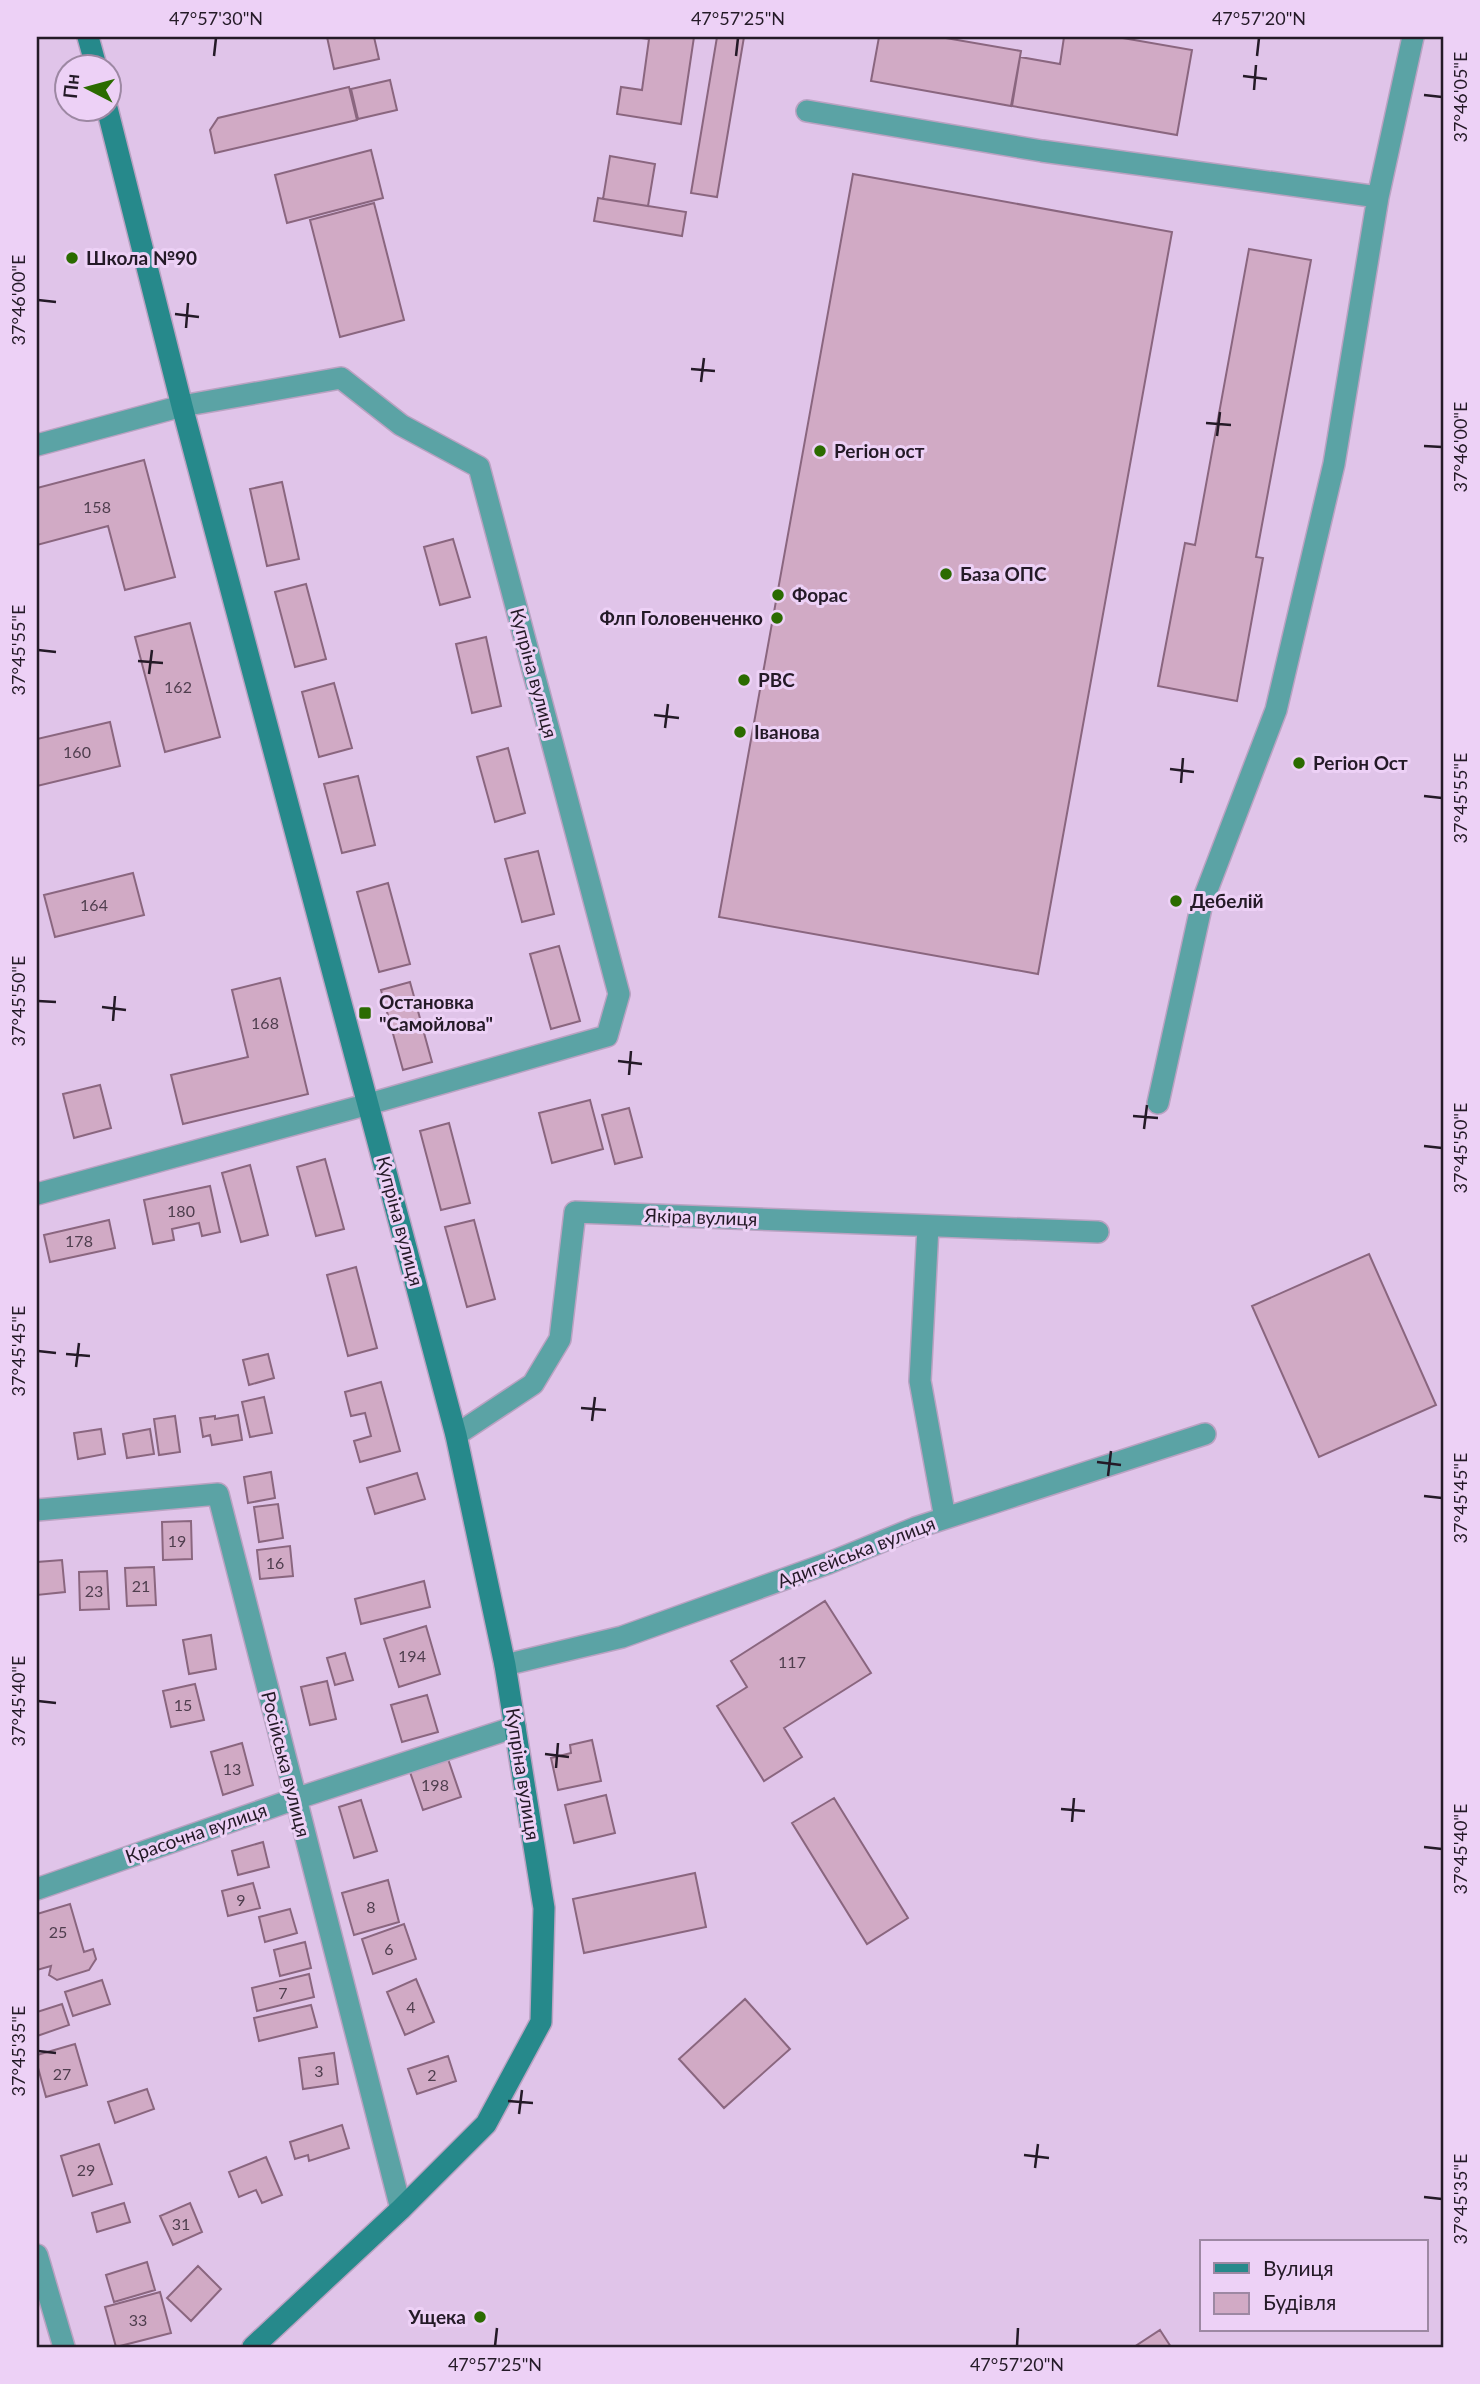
<svg xmlns="http://www.w3.org/2000/svg" width="1480" height="2384" font-family="Lato,sans-serif">
  <style>
    .building { fill: #d1aac5; stroke: #8a667f; stroke-width: 2 }
    .lines { fill: none; stroke-linecap: round; stroke-linejoin: round }
    .street-casing { stroke: #baa2c2; stroke-width: 24 }
    .secondary-casing { stroke: #baa2c2; stroke-width: 24 }
    .street { stroke: #5ba3a5; stroke-width: 21 }
    .secondary { stroke: #26898b; stroke-width: 21 }
    .ticks { fill: none; stroke: #241a27; stroke-width: 2.5 }
    .poi-dot { fill: #2b6b00; stroke: #edd1f6; stroke-width: 2.5 }
    .labels { text-anchor: middle; stroke-width: 6; stroke-linejoin: round; paint-order: stroke }
    .number-label { font-size: 16px; fill: #4f3e4e }
    .poi-label { font-size: 19px; font-weight: bold; fill: #241a27; stroke: #edd1f6; text-anchor: start }
    .street-label { font-size: 19px; fill: #241a27; stroke: #edd1f6 }
    .neatline { fill: none; stroke: #241a27; stroke-width: 2.5 }
    .ticks-label { font-size: 18px; text-anchor: middle; fill: #241a27 }
  </style>
  <rect width="100%" height="100%" fill="#e0c4e9"/>
  <path class="building" d="M327,37h47l5,22 -45,10z
    M634,37h60l-13,87 -64,-10 4,-27 21,3 7,-51z
    M717,37h27l-27,160 -26,-4z
    M879,37h61l81,14 -10,55 -140,-25z
    M1064,37h53l75,13 -15,85 -165,-29 8,-49 40,7z
    M390,80l7,30 -39,9 -7,-30z
    M349,87l8,33 -142,33 -5,-23 8,-12z
    M371,150l12,48 -96,25 -12,-48z
    M610,156l45,8 -7,42 -45,-7z
    M853,174l319,58 -134,742 -319,-57z
    M598,198l88,14 -4,24 -88,-15z
    M374,203l30,117 -64,17 -30,-117z
    M1249,249l62,11 -55,297 7,1 -26,143 -79,-15 27,-143 10,2z
    M144,460l31,117 -50,13 -17,-64 -71,19v-57z
    M282,482l17,77 -32,7 -17,-77z
    M453,539l17,58 -30,8 -16,-58z
    M306,584l20,75 -31,8 -20,-75z
    M190,623l30,114 -55,15 -30,-115z
    M486,637l15,69 -29,7 -16,-69z
    M334,683l18,65 -33,9 -17,-65z
    M110,722l10,44 -83,20v-47z
    M508,748l17,65 -30,9 -18,-65z
    M358,776l17,69 -33,8 -18,-69z
    M538,851l16,63 -32,8 -17,-63z
    M133,873l11,42 -89,22 -11,-42z
    M388,883l22,81 -31,8 -22,-80z
    M559,946l21,75 -29,8 -21,-75z
    M280,978l28,116 -125,30 -12,-49 77,-18 -16,-67z
    M410,982l22,80 -29,8 -22,-80z
    M100,1085l11,43 -37,10 -11,-44z
    M590,1100l13,49 -51,14 -13,-50z
    M629,1108l13,49 -27,7 -13,-49z
    M449,1123l21,80 -29,7 -21,-79z
    M325,1159l19,70 -28,7 -19,-69z
    M250,1165l18,70 -27,7 -19,-69z
    M210,1186l10,46 -18,4 -3,-13 -27,6 2,11 -21,4 -9,-44z
    M109,1220l6,28 -65,14 -6,-27z
    M474,1220l21,79 -28,8 -22,-80z
    M1369,1254l67,151 -117,52 -67,-151z
    M356,1267l21,81 -29,8 -21,-81z
    M268,1354l6,24 -25,7 -6,-25z
    M381,1382l19,69 -40,11 -6,-21 17,-5 -6,-23 -14,3 -6,-24z
    M264,1397l8,36 -22,4 -8,-35z
    M238,1415l4,25 -30,5 -2,-10 -7,2 -3,-19 15,-2v3z
    M175,1416l5,36 -21,3 -5,-36z
    M101,1429l4,25 -27,5 -4,-26z
    M150,1429l4,25 -27,4 -4,-24z
    M271,1472l4,26 -27,5 -4,-26z
    M417,1473l8,26 -50,15 -8,-26z
    M278,1504l5,34 -24,4 -5,-35z
    M191,1521l1,38 -29,1 -1,-38z
    M290,1546l3,30 -33,3 -3,-29z
    M62,1560l3,32 -28,3v-33z
    M154,1567l2,38 -29,1 -2,-38z
    M107,1571l2,38 -29,1 -1,-38z
    M424,1581l6,26 -69,17 -6,-25z
    M825,1601l46,72 -87,55 18,29 -38,24 -47,-75 30,-19 -16,-26z
    M426,1626l14,48 -41,13 -15,-48z
    M211,1635l5,34 -27,5 -6,-34z
    M345,1653l8,27 -18,5 -8,-27z
    M327,1681l9,38 -26,6 -9,-38z
    M195,1684l9,36 -33,7 -8,-36z
    M427,1695l11,37 -36,10 -11,-37z
    M592,1740l9,41 -43,9 -7,-32 20,-5 -1,-8z
    M242,1743l11,42 -30,10 -12,-43z
    M448,1759l13,38 -38,13 -13,-38z
    M606,1795l9,38 -41,10 -9,-38z
    M834,1798l74,120 -41,26 -75,-121z
    M361,1800l16,51 -23,7 -15,-51z
    M263,1842l6,25 -31,8 -6,-24z
    M695,1873l11,54 -122,26 -11,-54z
    M388,1880l11,42 -45,13 -12,-42z
    M253,1883l7,25 -32,8 -6,-25z
    M70,1904l14,48 9,-3 3,10 -7,11 -32,10 -8,-5 2,-9 -14,4v-56z
    M290,1909l7,24 -32,9 -6,-25z
    M404,1924l12,35 -43,15 -11,-35z
    M305,1942l6,26 -31,8 -6,-26z
    M309,1974l5,23 -57,14 -5,-23z
    M416,1979l18,43 -29,13 -18,-43z
    M102,1980l8,24 -37,12 -8,-24z
    M745,1999l45,50 -66,59 -45,-49z
    M62,2004l7,21 -32,11v-24z
    M311,2005l6,22 -58,14 -5,-23z
    M75,2044l12,41 -41,12 -9,-33v-9z
    M334,2053l4,31 -35,5 -4,-31z
    M448,2056l8,25 -39,13 -9,-25z
    M147,2089l7,20 -39,14 -7,-21z
    M342,2125l7,23 -40,13 -1,-6 -13,4 -5,-17z
    M99,2144l13,40 -39,12 -12,-40z
    M266,2157l16,38 -20,8 -6,-13 -17,7 -10,-25z
    M124,2203l6,19 -33,10 -5,-19z
    M190,2203l12,29 -29,13 -13,-29z
    M147,2262l8,28 -41,12 -8,-27z
    M198,2266l23,23 -30,32 -24,-23z
    M160,2292l11,41 -55,14 -11,-40z
    M1160,2330l11,17h-37z"/>
  <g class="lines">
    <defs>
      <path id="street" d="M807,111l235,40 336,46
        M37,445l145,-39 159,-28 60,47 78,42 140,527 -12,42 -238,68 -332,90
        M1158,1103l44,-200 74,-193 58,-246 44,-267 35,-160
        M928,1226l-8,155 25,137
        M456,1435l77,-51 27,-45 15,-127 523,20
        M37,1510l181,-16 183,715
        M505,1665l117,-28 207,-74 86,-35 290,-94
        M37,1889l258,-90 220,-72
        M37,2255l27,92"/>
      <path id="secondary" d="M88,37l8,29
        M107,108l75,298 274,1029 49,230 39,243 -3,114 -55,102 -85,85 -148,138"/>
    </defs>
    <use href="#street" class="street-casing"/>
    <use href="#secondary" class="secondary-casing"/>
    <use href="#street" class="street"/>
    <use href="#secondary" class="secondary"/>
  </g>
  <path class="ticks" d="M214,56l2,-18M736,56l2,-18M1257,56l2,-18M1243,76l24,3M1254,90l2,-25M1424,95l18,2M38,300l18,2M175,314l24,3M186,328l2,-25M691,369l24,2M701,382l3,-24M1206,423l25,2M1217,436l3,-24M1424,446l18,1M38,650l18,2M138,661l25,2M149,674l3,-24M654,715l25,3M665,728l3,-24M1170,769l24,3M1181,783l2,-25M1424,796l18,2M38,1001l18,1M102,1007l24,3M113,1021l2,-25M618,1061l24,3M629,1075l2,-24M1133,1116l25,2M1144,1129l3,-24M1424,1146l18,2M38,1351l18,2M66,1354l24,2M76,1367l3,-24M581,1408l25,2M592,1421l3,-24M1097,1462l24,3M1108,1476l3,-25M1424,1496l18,2M38,1701l18,2M545,1754l24,3M556,1768l2,-25M1061,1809l24,2M1072,1822l2,-24M1424,1847l18,2M38,2051l18,2M508,2101l25,2M519,2114l3,-24M1024,2155l25,3M1035,2168l3,-24M1424,2197l18,2M495,2346l2,-18M1017,2346l1,-18"/>
  <g class="poi-dot">
    <circle cx="72" cy="258" r="7"/>
    <circle cx="820" cy="451" r="7"/>
    <circle cx="946" cy="574" r="7"/>
    <circle cx="778" cy="595" r="7"/>
    <circle cx="777" cy="618" r="7"/>
    <circle cx="744" cy="680" r="7"/>
    <circle cx="740" cy="732" r="7"/>
    <circle cx="1299" cy="763" r="7"/>
    <circle cx="1176" cy="901" r="7"/>
    <rect x="358" y="1006" width="14" height="14" rx="3.5"/>
    <circle cx="480" cy="2317" r="7"/>
  </g>
  <g class="labels">
    <g class="number-label">
      <text x="97" y="513">158</text>
      <text x="178" y="693">162</text>
      <text x="77" y="758">160</text>
      <text x="94" y="911">164</text>
      <text x="265" y="1029">168</text>
      <text x="181" y="1217">180</text>
      <text x="79" y="1247">178</text>
      <text x="177" y="1547">19</text>
      <text x="275" y="1569">16</text>
      <text x="141" y="1592">21</text>
      <text x="94" y="1597">23</text>
      <text x="412" y="1662">194</text>
      <text x="792" y="1668">117</text>
      <text x="183" y="1711">15</text>
      <text x="232" y="1775">13</text>
      <text x="435" y="1791">198</text>
      <text x="241" y="1906">9</text>
      <text x="371" y="1913">8</text>
      <text x="58" y="1938">25</text>
      <text x="389" y="1955">6</text>
      <text x="283" y="1999">7</text>
      <text x="411" y="2013">4</text>
      <text x="319" y="2077">3</text>
      <text x="62" y="2080">27</text>
      <text x="432" y="2081">2</text>
      <text x="86" y="2176">29</text>
      <text x="181" y="2230">31</text>
      <text x="138" y="2326">33</text>
    </g>
    <g class="poi-label">
      <text x="86" y="265">Школа №90</text>
      <text x="834" y="458">Регіон ост</text>
      <text x="960" y="581">База ОПС</text>
      <text x="792" y="602">Форас</text>
      <text x="763" y="625" text-anchor="end">Флп Головенченко</text>
      <text x="758" y="687">РВС</text>
      <text x="754" y="739">Іванова</text>
      <text x="1313" y="770">Регіон Ост</text>
      <text x="1190" y="908">Дебелій</text>
      <text x="379" y="1009">Остановка<tspan x="379" dy="22">"Самойлова"</tspan></text>
      <text x="466" y="2324" text-anchor="end">Ущека</text>
    </g>
    <g class="street-label">
      <text transform="translate(534 673) rotate(75)" y="7">Купріна вулиця</text>
      <text transform="translate(701 1217) rotate(2)" y="7">Якіра вулиця</text>
      <text transform="translate(400 1221) rotate(75)" y="7">Купріна вулиця</text>
      <text transform="translate(856 1552) rotate(-21)" y="7">Адигейська вулиця</text>
      <text transform="translate(286 1764) rotate(76)" y="7">Російська вулиця</text>
      <text transform="translate(523 1774) rotate(81)" y="7">Купріна вулиця</text>
      <text transform="translate(196 1833) rotate(-19)" y="7">Красочна вулиця</text>
    </g>
  </g>
  <rect width="1480" height="2384" fill="none" stroke="#edd1f6" stroke-width="77"/>
  <rect x="1200" y="2240" width="228" height="91" fill="#edd1f6" stroke="#9d88a3" stroke-width="2"/>
  <rect x="1214" y="2263" width="35" height="10" fill="#26898b" stroke="#9d88a3" stroke-width="2"/>
  <text x="1263" y="2276" font-size="21" fill="#241a27">Вулиця</text>
  <rect x="1214" y="2293" width="35" height="21" fill="#d1aac5" stroke="#9d88a3" stroke-width="2"/>
  <text x="1263" y="2310" font-size="21" fill="#241a27">Будівля</text>
  <g transform="translate(88 88) rotate(276)"><circle r="33" fill="#edd1f6" stroke="#9d88a3" stroke-width="2"/>
  <path d="M0-5L12 26L0 18L-12 26Z" fill="#2b6b00"/>
  <text y="-10" font-size="19" font-weight="bold" text-anchor="middle" fill="#241a27">Пн</text>
  </g>
  <rect x="38" y="38" width="1404" height="2308" class="neatline"/>
  <g class="ticks-label">
    <text x="216" y="25">47°57'30"N</text>
    <text x="738" y="25">47°57'25"N</text>
    <text x="1259" y="25">47°57'20"N</text>
    <text transform="translate(1461 97) rotate(-90)" y="6">37°46'05"E</text>
    <text transform="translate(19 300) rotate(-90)" y="6">37°46'00"E</text>
    <text transform="translate(1461 447) rotate(-90)" y="6">37°46'00"E</text>
    <text transform="translate(19 650) rotate(-90)" y="6">37°45'55"E</text>
    <text transform="translate(1461 798) rotate(-90)" y="6">37°45'55"E</text>
    <text transform="translate(19 1001) rotate(-90)" y="6">37°45'50"E</text>
    <text transform="translate(1461 1148) rotate(-90)" y="6">37°45'50"E</text>
    <text transform="translate(19 1351) rotate(-90)" y="6">37°45'45"E</text>
    <text transform="translate(1461 1498) rotate(-90)" y="6">37°45'45"E</text>
    <text transform="translate(19 1701) rotate(-90)" y="6">37°45'40"E</text>
    <text transform="translate(1461 1849) rotate(-90)" y="6">37°45'40"E</text>
    <text transform="translate(19 2051) rotate(-90)" y="6">37°45'35"E</text>
    <text transform="translate(1461 2199) rotate(-90)" y="6">37°45'35"E</text>
    <text x="495" y="2371">47°57'25"N</text>
    <text x="1017" y="2371">47°57'20"N</text>
  </g>
</svg>
